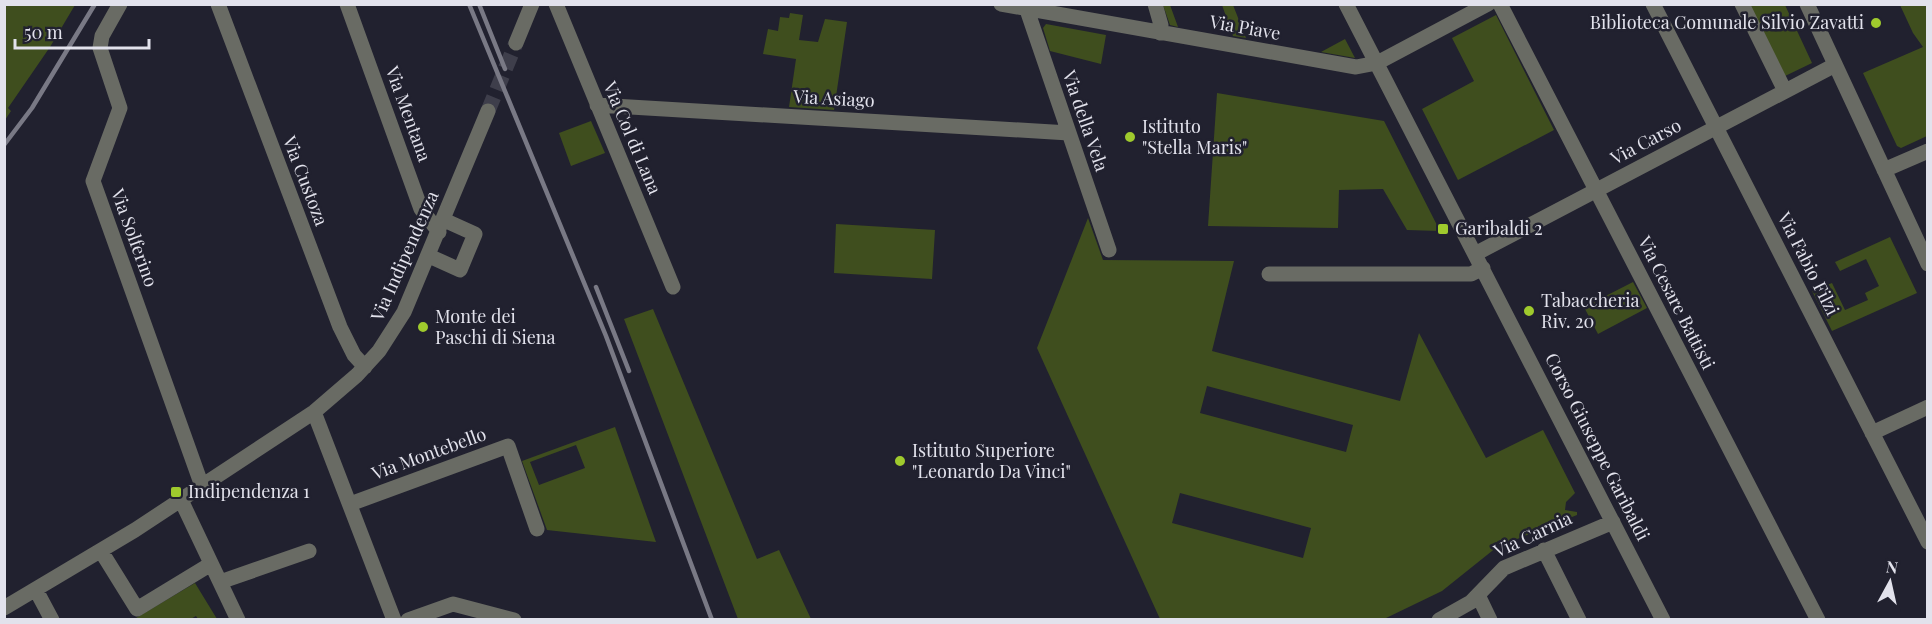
<svg xmlns="http://www.w3.org/2000/svg" width="1932" height="624" font-family="'Playfair Display',serif">
  <style>
    .green { fill: #3f4e1e; fill-rule: evenodd }
    .lines { fill: none; stroke-linecap: round; stroke-linejoin: round }
    .minor-tunnel { stroke: #3e3e4b; stroke-width: 15; stroke-dasharray: 15 8; stroke-linecap: butt }
    .minor { stroke: #696b64; stroke-width: 15 }
    .rail { stroke: #797985; stroke-width: 4.5 }
    .poi-dot { fill: #9fca2d; stroke: #21212f; stroke-width: 2 }
    .labels { text-anchor: middle; stroke-width: 5; stroke-linejoin: round; paint-order: stroke }
    .poi-label { font-size: 18px; fill: #e2e2ec; stroke: #21212f; text-anchor: start }
    .street-label { font-size: 18px; fill: #e2e2ec; stroke: #21212f }
  </style>
  <rect width="100%" height="100%" fill="#21212f"/>
  <path class="green" d="M5,4l70,1 -25,42 -42,61 3,3 -6,9z
    M1163,5h7l8,22 -8,-2z
    M1222,5h11l13,33 -13,-2z
    M1748,5h37l27,58 -29,14z
    M1900,5h28l-1,131 -26,12 -4,-2 -34,-73 60,-26 -10,-14z
    M790,13l13,2 -4,25 19,2 7,-23 22,3 -13,88 -45,-3 7,-48 -33,-5 5,-25 10,2 2,-14 9,1z
    M1496,15l58,115 -96,50 -36,-71 52,-28 -22,-43z
    M1046,24l60,11 -5,29 -51,-13 -7,-23z
    M1345,39l10,19 -34,-6z
    M1217,93l167,28 56,110 -33,-1 -24,-41 -44,1 -1,38 -130,-2z
    M591,121l14,32 -34,13 -12,-33z
    M1088,218l15,42 131,1 -22,90 188,50 19,-68 67,125 57,-28 32,63 -9,9 -1,8 12,2v3l-80,32 -55,44 -58,28h-224l-123,-271zM1207,386l146,39 -7,27 -146,-39zM1180,493l131,35 -8,30 -131,-35z
    M836,224l99,6 -3,49 -98,-6z
    M1890,237l27,56 -85,38 -20,-40 20,-8 13,27 23,-10 -3,-7 14,-7 -13,-27 -26,12 -5,-9z
    M1633,282l14,26 -49,26 -14,-27z
    M653,309l104,250 22,-9 32,69h-73l-114,-300z
    M615,427l41,115 -109,-12 -25,-69zM576,445l9,23 -46,17 -9,-23z
    M195,583l22,36h-19l-2,-3 -7,4 -53,-2z"/>
  <g class="lines">
    <path class="minor-tunnel" d="M488,111l28,-68"/>
    <path class="minor" d="M120,4l-18,32 -2,12 20,60 -27,73 109,305
      M218,4l122,323 14,28 11,12
      M347,4l74,205 18,23
      M556,4l117,283
      M1001,4l355,63 21,-4 111,-59
      M1025,4l84,246
      M1155,4l6,21 -1,8
      M1346,4l317,616
      M1500,4l318,616
      M1653,4l275,538
      M1742,4l43,87
      M1807,4l121,260
      M516,43l16,-39
      M597,105l472,28
      M1884,170l44,-19
      M1475,254l360,-189
      M429,256l31,14 15,-36 -31,-14
      M1269,274h202l12,-6
      M314,412l80,208
      M1872,433l56,-26
      M181,500l57,120
      M350,504l158,-58 29,83
      M1544,550l35,70
      M101,551l36,58 74,-45
      M220,582l89,-31
      M36,590l16,30
      M1478,595l12,25
      M4,608l131,-78 179,-118 43,-37 22,-24 25,-39 84,-201
      M408,620l45,-16 61,16
      M1439,620l32,-18 33,-34 109,-46"/>
    <path class="rail" d="M469,4l137,332 106,284
      M479,4l26,65
      M4,145l28,-37 63,-104
      M596,287l33,84"/>
  </g>
  <g class="poi-dot">
    <circle cx="1876" cy="23" r="6"/>
    <circle cx="1130" cy="137" r="6"/>
    <rect x="1437" y="223" width="12" height="12" rx="3"/>
    <circle cx="1529" cy="311" r="6"/>
    <circle cx="423" cy="327" r="6"/>
    <circle cx="900" cy="461" r="6"/>
    <rect x="170" y="486" width="12" height="12" rx="3"/>
  </g>
  <g class="labels">
    <g class="poi-label">
      <text x="1864" y="29" text-anchor="end">Biblioteca Comunale Silvio Zavatti</text>
      <text x="1142" y="133">Istituto<tspan x="1142" dy="21">"Stella Maris"</tspan></text>
      <text x="1455" y="235">Garibaldi 2</text>
      <text x="1541" y="307">Tabaccheria<tspan x="1541" dy="21">Riv. 20</tspan></text>
      <text x="435" y="323">Monte dei<tspan x="435" dy="21">Paschi di Siena</tspan></text>
      <text x="912" y="457">Istituto Superiore<tspan x="912" dy="21">"Leonardo Da Vinci"</tspan></text>
      <text x="188" y="498">Indipendenza 1</text>
    </g>
    <g class="street-label">
      <text transform="translate(1245 28) rotate(10)" y="6">Via Piave</text>
      <text transform="translate(834 99) rotate(3)" y="6">Via Asiago</text>
      <text transform="translate(408 114) rotate(70)" y="6">Via Mentana</text>
      <text transform="translate(1085 121) rotate(71)" y="6">Via della Vela</text>
      <text transform="translate(632 138) rotate(67)" y="6">Via Col di Lana</text>
      <text transform="translate(1646 142) rotate(-28)" y="6">Via Carso</text>
      <text transform="translate(305 181) rotate(69)" y="6">Via Custoza</text>
      <text transform="translate(134 238) rotate(70)" y="6">Via Solferino</text>
      <text transform="translate(405 256) rotate(-66)" y="6">Via Indipendenza</text>
      <text transform="translate(1808 264) rotate(63)" y="6">Via Fabio Filzi</text>
      <text transform="translate(1676 303) rotate(63)" y="6">Via Cesare Battisti</text>
      <text transform="translate(1597 447) rotate(63)" y="6">Corso Giuseppe Garibaldi</text>
      <text transform="translate(429 454) rotate(-20)" y="6">Via Montebello</text>
      <text transform="translate(1533 535) rotate(-25)" y="6">Via Carnia</text>
    </g>
  </g>
  <rect width="1932" height="624" fill="none" stroke="#e2e2ec" stroke-width="12"/>
  <g transform="translate(1890 582) rotate(8)" stroke="#21212f" stroke-width="4.5" paint-order="stroke">
  <path d="M0-4.5L10 22L0 15L-10 22Z" fill="#e2e2ec"/>
  <text y="-9" font-size="16" font-weight="bold" text-anchor="middle" fill="#e2e2ec">N</text>
  </g>
  <path d="M15 39v9h134v-9" fill="none" stroke="#e2e2ec" stroke-width="3"/>
  <text x="24" y="39" font-size="18" fill="#e2e2ec" stroke="#21212f" stroke-width="4.5" paint-order="stroke">50 m</text>
</svg>
